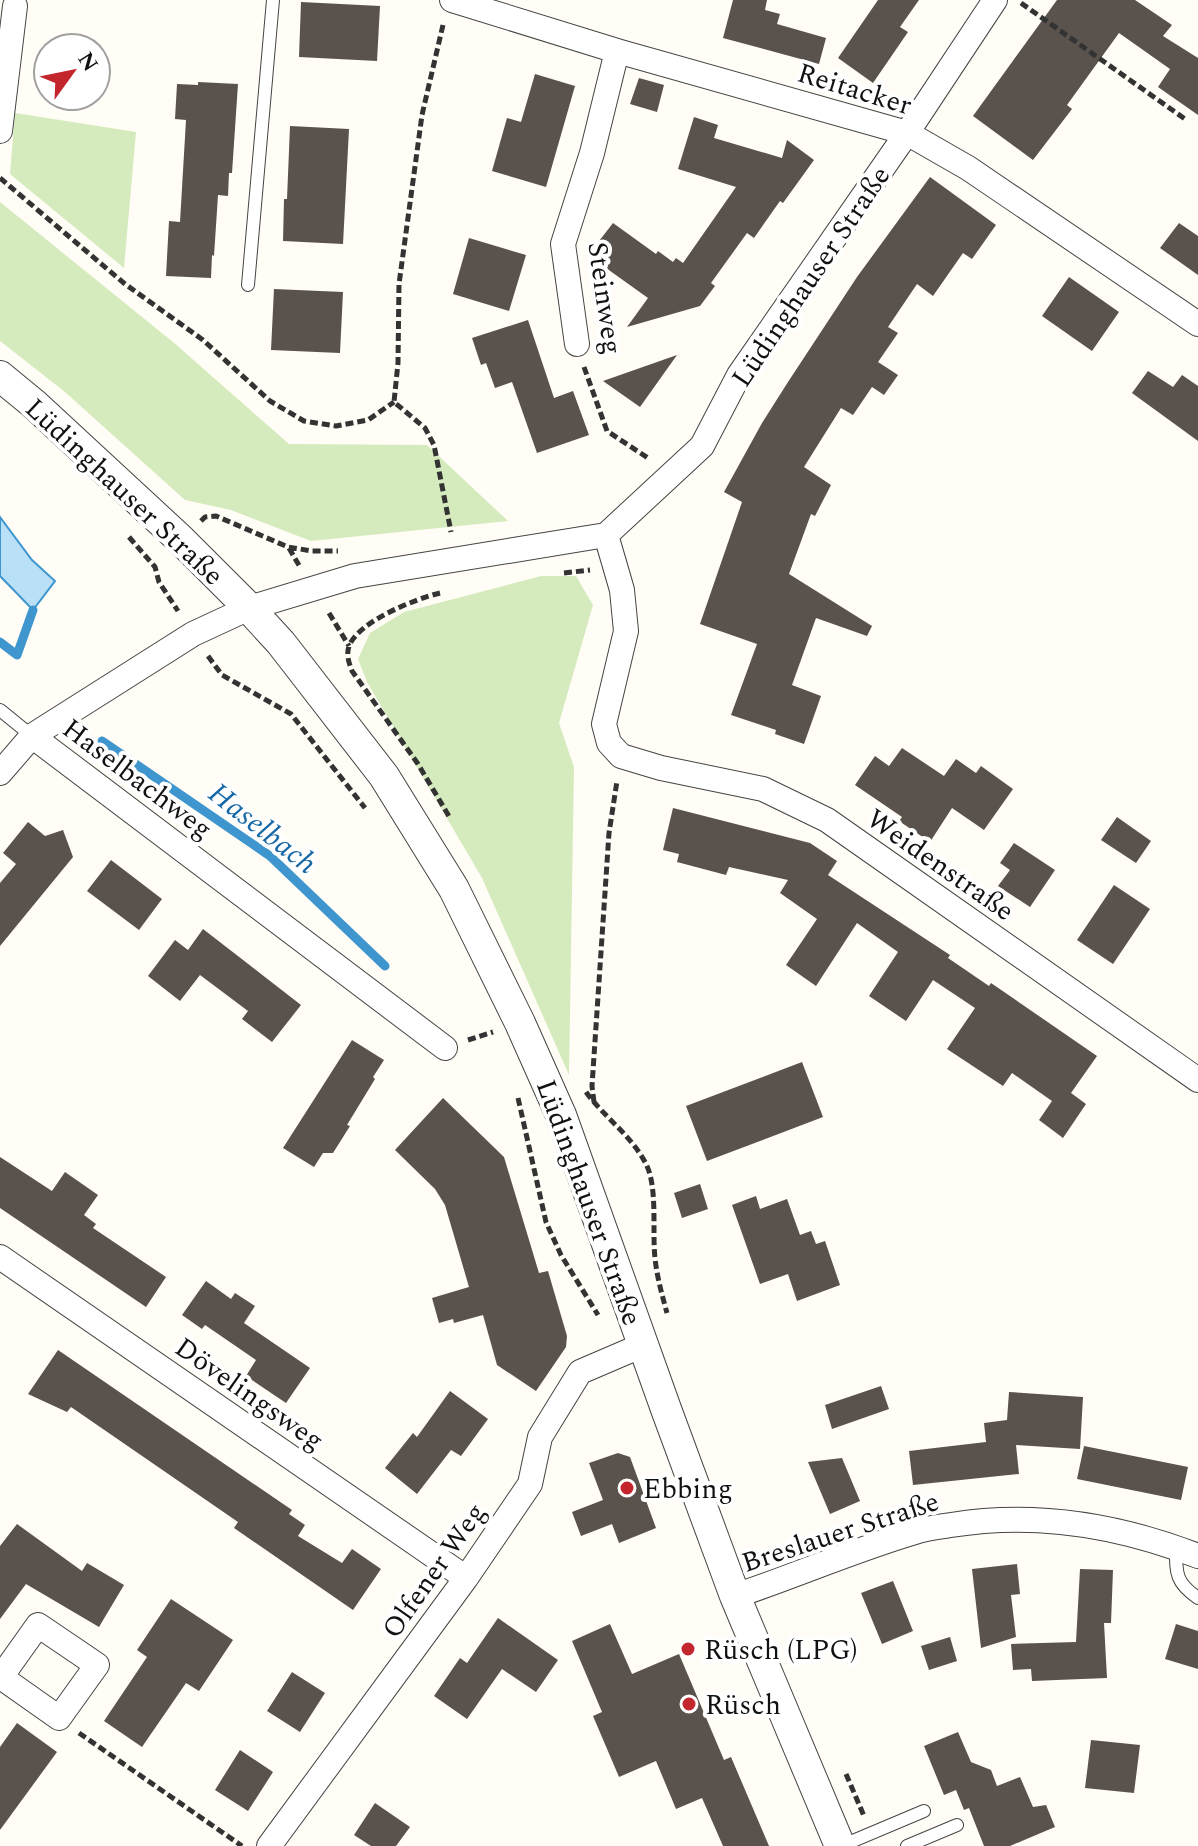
<svg xmlns="http://www.w3.org/2000/svg" width="1198" height="1846" font-family="Spectral,serif">
  <style>
    .green { fill: #d5ebbd }
    .water { fill: #b9e0f7; stroke: #3f96cf; stroke-width: 2 }
    .lines { fill: none; stroke-linecap: round; stroke-linejoin: round }
    .stream { stroke: #3f96cf; stroke-width: 9 }
    .building { fill: #5a524d }
    .service-casing { stroke: #444; stroke-width: 14 }
    .minor-casing { stroke: #444; stroke-width: 26 }
    .tertiary-casing { stroke: #444; stroke-width: 32 }
    .path { stroke: #333; stroke-width: 5; stroke-dasharray: 8 4; stroke-linecap: butt }
    .service { stroke: #fff; stroke-width: 12 }
    .minor { stroke: #fff; stroke-width: 24 }
    .tertiary { stroke: #fff; stroke-width: 30 }
    .poi-dot { fill: #c4262e; stroke: #fff; stroke-width: 3 }
    .labels { text-anchor: middle; stroke-width: 8; stroke-linejoin: round; paint-order: stroke }
    .street-label { font-size: 28px; fill: #111; stroke: #fff }
    .poi-label { font-size: 28px; fill: #111; stroke: #fff; text-anchor: start }
    .water-label { font-size: 30px; font-style: italic; fill: #1768a6; stroke: #fff }
  </style>
  <rect width="100%" height="100%" fill="#fffdf5"/>
  <path class="green" d="M15,113l121,19 -12,136 -114,-94z
    M0,202l173,140 116,102 138,1 81,76 -197,20 -80,-31 -46,-10 -120,-108 -65,-51z
    M541,576h35l17,29 -34,118 15,44 -5,308 -87,-197 -115,-196 -9,-23 12,-26 34,-21z"/>
  <path class="water" d="M0,517l32,43 23,21 -22,29 -33,-34z"/>
  <g class="lines">
    <path class="stream" d="M0,642l17,13 16,-45
      M102,741l168,115 115,110"/>
  </g>
  <path class="building" d="M733,0h34l-2,10 15,4 -3,10 49,14 -7,26 -96,-26z
    M878,0h41l-19,27 8,5 -35,51 -35,-25z
    M1057,0h78l37,25 -9,11 35,22v57l-40,-28 12,-18 -51,-36 -52,72 5,4 -39,51 -60,-44z
    M301,2l79,4 -3,55 -78,-4z
    M535,74l40,12 -29,101 -54,-16 15,-53 14,4z
    M639,78l25,7 -7,27 -27,-8z
    M198,82l40,2 -6,89h-3l-1,23 -10,-1 -4,61 -2,-1 -1,23 -45,-2 3,-55 11,1 6,-102 -11,-1 2,-35 21,1z
    M694,117l24,8 -4,13 68,20 5,-18 27,20 -31,43 -3,-2 -26,37 -7,-5 -36,50 4,3 -15,20 -73,21 21,-29 -56,-40 8,-10 -4,-3 17,-22 43,31 2,-3 15,11 3,-4 7,5 53,-76 -58,-18z
    M290,126l59,3 -6,115 -60,-3 1,-42h3z
    M930,177l66,48 -24,34 -9,-6 -30,43 -16,-12 -29,43 10,6 -20,29 20,13 -14,20 -12,-8 -19,28 -12,-7 -37,59 27,18 -16,31 -4,-2 -22,60 83,52 -5,10 -51,-18 -24,67 29,11 -17,48 -29,-10 1,-4 -45,-15 26,-71 -57,-20 42,-122 -18,-10 38,-69 26,-41 69,-105z
    M1179,223l19,13v39l-38,-27z
    M469,238l57,17 -17,56 -56,-17z
    M1069,277l50,35 -27,39 -50,-35z
    M274,289l69,3 -3,61 -69,-3z
    M528,320l26,78 19,-7 16,44 -52,18 -25,-71 -17,6 -9,-25 -5,2 -9,-27z
    M677,355l-37,52 -37,-26z
    M1148,371l25,16 9,-12 16,11v55l-66,-48z
    M902,748l42,28 12,-17 20,14 5,-7 32,23 -29,41 -32,-22 -22,34 -31,-21 3,-4 -47,-32 20,-29 14,10z
    M673,808l137,35 27,18 -9,14 122,80 -2,3 41,28 2,-3 106,73 -26,37 15,11 -23,34 -24,-18 13,-19 -40,-28 -9,13 -56,-37 28,-41 -42,-28 -27,41 -37,-25 29,-44 -41,-29 -41,63 -30,-21 31,-46 -37,-26 8,-13 -59,-13 -3,8 -49,-13 2,-8 -16,-4z
    M1117,817l34,24 -15,22 -35,-23z
    M28,822l17,14 18,-6 10,27 -73,89v-63l16,-19 -13,-11z
    M1014,843l41,27 -25,37 -32,-21 12,-16 -10,-7z
    M111,860l51,39 -23,31 -52,-39z
    M1114,885l36,24 -37,55 -36,-24z
    M203,929l98,76 -29,37 -30,-23 6,-8 -48,-36 -20,26 -32,-25 27,-36 13,10z
    M352,1040l32,20 -11,17 2,2 -28,46 3,1 -17,27h-10l-9,14 -31,-19z
    M802,1062l21,55 -116,44 -21,-55z
    M443,1098l61,59 35,116 9,-2 19,65 -1,11 -30,44 -39,-26 -14,-50 -29,8 -1,-4 -14,4 -7,-25 37,-11 -24,-82 -10,-16 -40,-39z
    M0,1157l52,34 13,-19 33,23 -14,20 12,9 -3,4 73,49 -20,30 -146,-99z
    M700,1184l8,25 -26,9 -8,-25z
    M756,1196l4,13 27,-10 13,36 11,-4 5,13 9,-3 15,44 -43,16 -9,-27 -28,10 -28,-79z
    M206,1281l25,18 4,-6 20,13 -11,17 66,45 -24,35 -40,-27 10,-16 -51,-35 -3,4 -20,-14z
    M58,1350l234,160 -3,4 16,11 -7,11 44,27 10,-14 29,20 -28,41 -119,-82 4,-6 -167,-115 -4,5 -39,-18z
    M881,1386l8,23 -57,20 -7,-24z
    M450,1391l38,28 -27,37 -10,-6 -34,44 -32,-26 28,-35 4,4z
    M1009,1392l74,5 -3,52 -64,-4 3,29 -106,11 -4,-34 77,-9 -2,-19 23,-3z
    M1084,1446l104,21 -7,33 -104,-21z
    M618,1453l12,4 26,71 -37,15 -7,-19 -31,12 -9,-24 31,-12 -14,-37z
    M842,1458l18,43 -30,13 -22,-52z
    M17,1524l65,47 5,-8 37,22 -25,42 -73,-43 -26,35v-73z
    M1017,1564l3,30 -9,1 5,42 -35,11 -9,-79z
    M1080,1569l33,1 -2,53h-7l3,55 -75,3 -1,-12 -18,1 -2,-26 65,-2z
    M893,1581l20,50 -31,13 -21,-51z
    M171,1599l62,41 -34,51 -13,-8 -44,64 -38,-26 43,-64 -10,-7z
    M498,1618l60,42 -22,32 -34,-23 -35,50 -33,-23 26,-38 7,5z
    M610,1624l22,50 47,-20 45,106 7,-3 38,89h-46l-21,-48 -26,11 -20,-48 -37,16 -26,-61 9,-4 -30,-71z
    M1176,1624l22,7v38l-33,-10z
    M950,1637l7,24 -28,9 -8,-24z
    M292,1672l33,21 -25,39 -33,-21z
    M17,1723l40,29 -57,78v-83z
    M958,1732l13,30 20,8 6,16 23,-9 13,30 13,-2 9,22 -45,19h-26l-15,-38 -5,2 -8,-20 -12,5 -20,-49z
    M1091,1740l49,5 -6,48 -49,-5z
    M240,1750l33,22 -25,39 -33,-21z
    M375,1803l35,24 -14,19h-25l-17,-11z"/>
  <g class="lines">
    <defs>
      <path id="service" d="M248,285l25,-285
        M0,710l32,26
        M1176,1547c0,26 -1,35 22,51
        M841,1846l83,-35
        M907,1846l50,-21"/>
      <path id="minor" d="M452,0l165,51 290,82 61,35 230,156
        M995,0l-88,133 -168,242 -37,71 -96,89 16,55 4,41 -22,93 5,19 12,13 40,12 102,21 64,31 371,260
        M0,131l15,-125
        M577,344l-14,-100 29,-91 25,-102
        M32,736l413,312
        M0,773l32,-37 161,-102 56,-26 106,-32 251,-41
        M0,1257l466,321
        M735,1596c60,-20 119,-46 180,-64 11,-4 24,-5 36,-7 86,-14 167,0 247,31
        M0,1679l1,-2 37,-52 59,40 -38,53 -58,-41
        M269,1846l197,-268 64,-94 10,-47 40,-65 63,-27"/>
      <path id="tertiary" d="M0,376l34,28 147,136 68,68 32,35 103,133 70,113 66,134 41,92 105,294 69,187 105,250"/>
    </defs>
    <use href="#service" class="service-casing"/>
    <use href="#minor" class="minor-casing"/>
    <use href="#tertiary" class="tertiary-casing"/>
    <path class="path" d="M1021,3l164,116
      M443,25l-21,90 -23,169 -1,79 -4,39 31,26 9,17 17,87
      M0,178l125,106 78,56 67,61 34,20 32,5 32,-6 26,-18
      M584,367l23,64 41,27
      M201,521l4,-4 11,-1 72,31 24,4h26
      M129,537l26,30 4,15 19,29
      M289,548l11,19
      M564,573l26,-3
      M440,593c-25,6 -81,28 -91,53 -3,9 0,17 3,25l66,93 32,54
      M329,613l20,33
      M208,656l14,19 69,39 74,94
      M468,1040l25,-8
      M586,1092c18,25 46,44 60,72 12,23 6,68 9,94 2,19 7,37 12,55
      M518,1098l28,124 15,33 37,60
      M594,1102l-2,-16 17,-253 8,-52
      M79,1733l163,113
      M846,1774l18,42"/>
    <use href="#service" class="service"/>
    <use href="#minor" class="minor"/>
    <use href="#tertiary" class="tertiary"/>
  </g>
  <g class="poi-dot">
    <circle cx="627" cy="1488" r="8"/>
    <circle cx="688" cy="1649" r="8"/>
    <circle cx="689" cy="1704" r="8"/>
  </g>
  <g class="labels">
    <g class="street-label">
      <text transform="translate(855 88) rotate(17)" y="10">Reitacker</text>
      <text transform="translate(810 276) rotate(-56)" y="10">Lüdinghauser Straße</text>
      <text transform="translate(606 298) rotate(82)" y="10">Steinweg</text>
      <text transform="translate(125 491) rotate(43)" y="10">Lüdinghauser Straße</text>
      <text transform="translate(138 778) rotate(37)" y="10">Haselbachweg</text>
      <text transform="translate(941 864) rotate(35)" y="10">Weidenstraße</text>
      <text transform="translate(590 1202) rotate(70)" y="10">Lüdinghauser Straße</text>
      <text transform="translate(250 1393) rotate(35)" y="10">Dövelingsweg</text>
      <text transform="translate(840 1531) rotate(-18)" y="10">Breslauer Straße</text>
      <text transform="translate(433 1570) rotate(-55)" y="10">Olfener Weg</text>
    </g>
    <g class="poi-label">
      <text x="643" y="1498">Ebbing</text>
      <text x="704" y="1659">Rüsch (LPG)</text>
      <text x="705" y="1714">Rüsch</text>
    </g>
    <g class="water-label">
      <text transform="translate(263 828) rotate(38)" y="10">Haselbach</text>
    </g>
  </g>
  <g transform="translate(72 72) rotate(57)"><circle r="38" fill="#ffffff" stroke="#a0a0a0" stroke-width="2"/>
  <path d="M0-6L14 30L0 20L-14 30Z" fill="#c4262e"/>
  <text y="-12" font-size="22" font-weight="bold" text-anchor="middle" fill="#111111">N</text>
  </g>
</svg>
